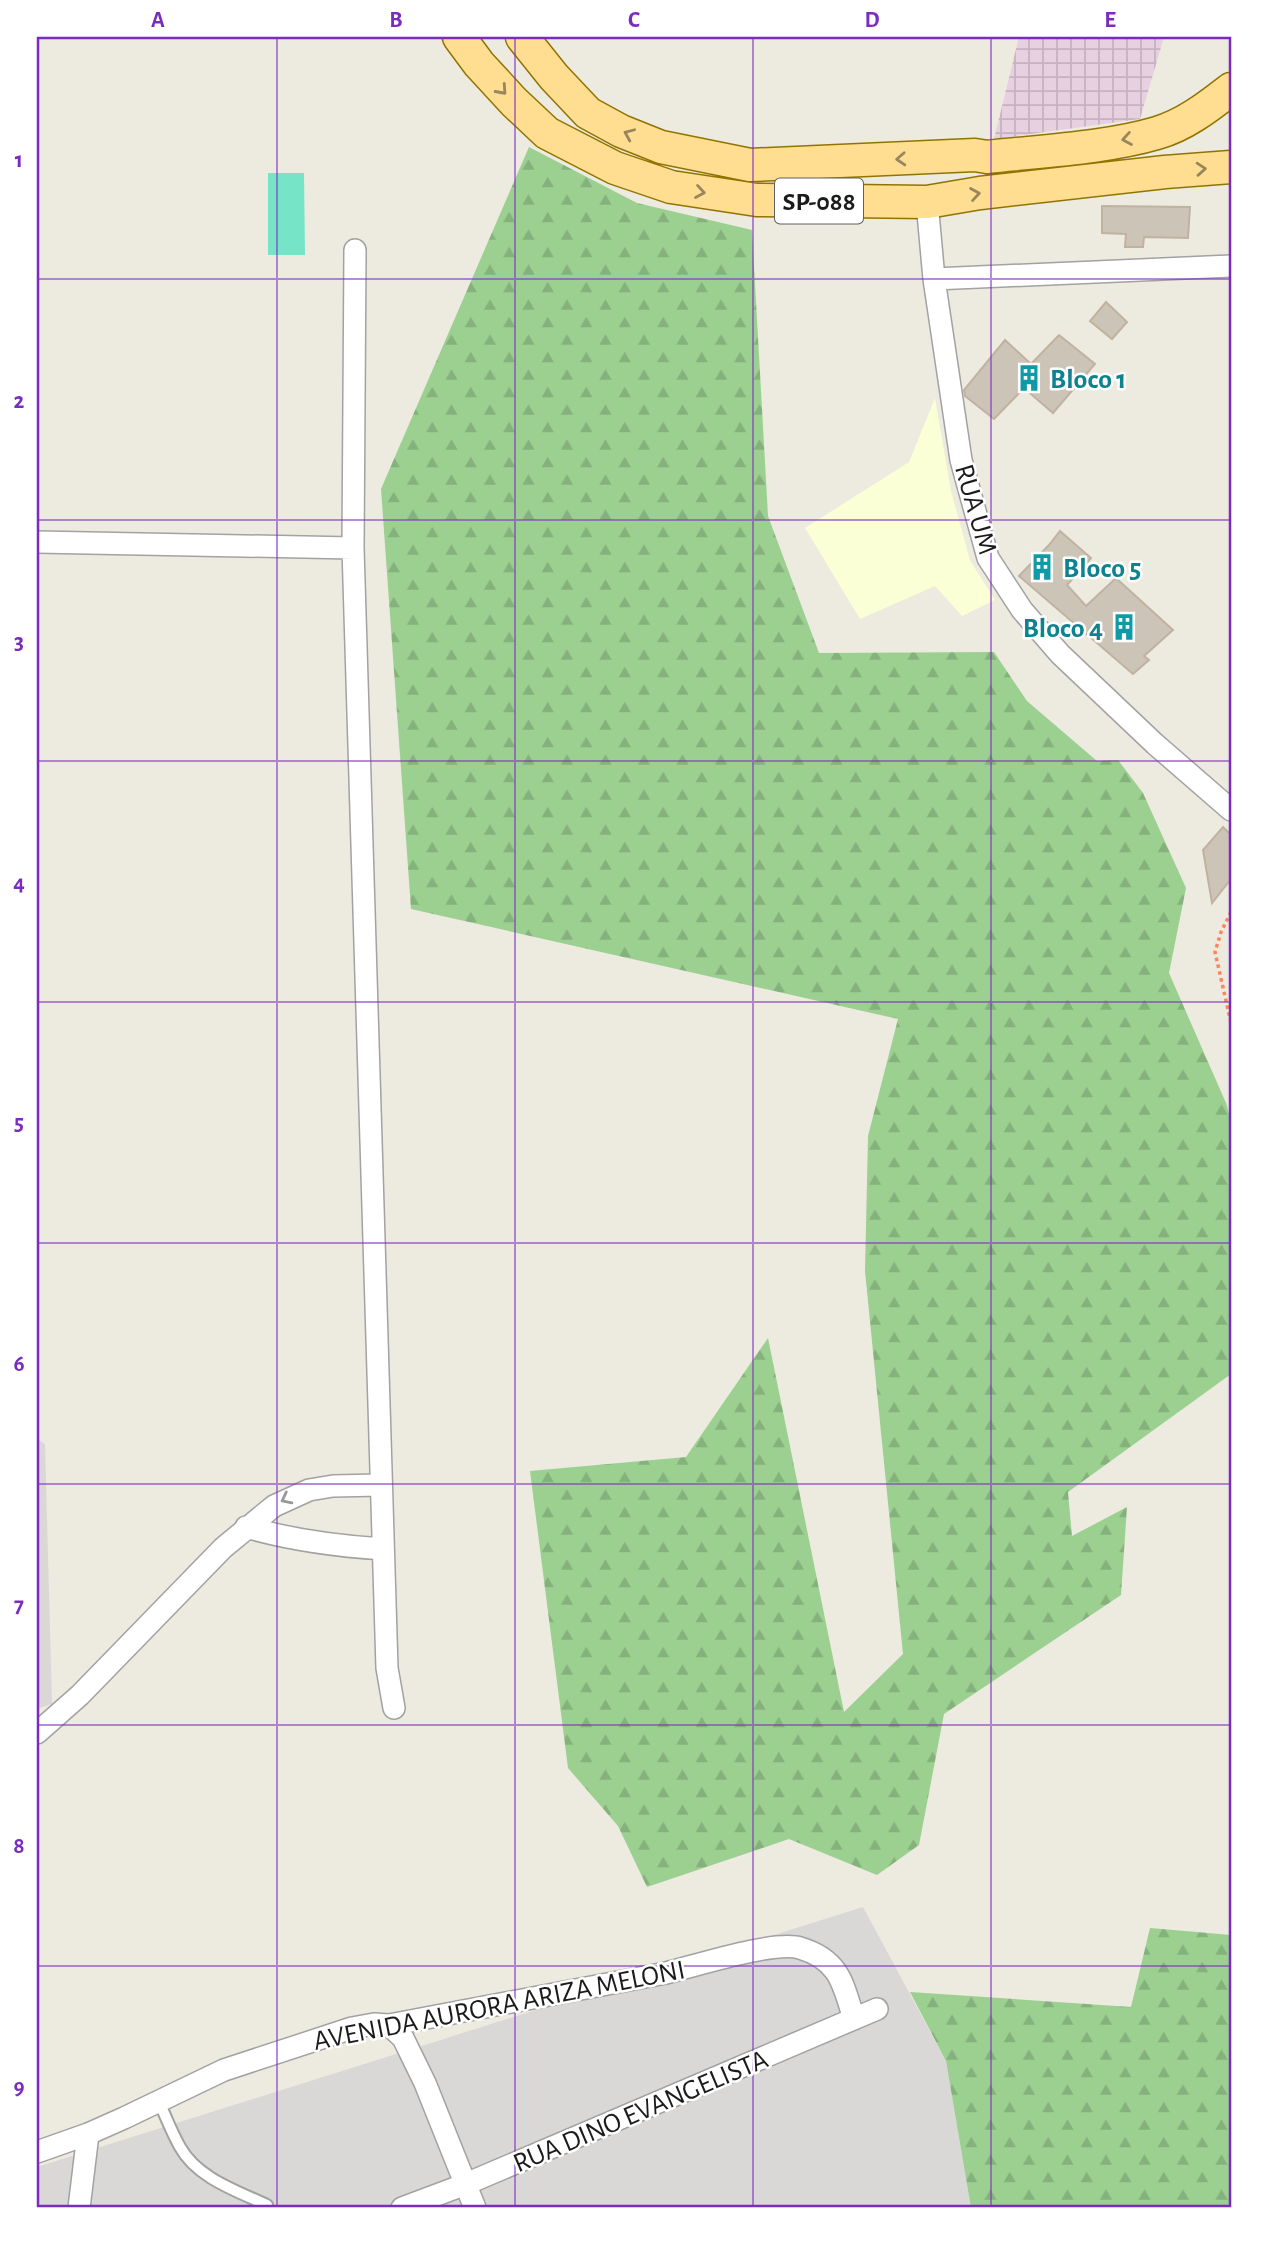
<svg xmlns="http://www.w3.org/2000/svg" width="1268" height="2245" font-family="'Alegreya Sans',sans-serif">
  <style>
    .residential { fill: #d9d8d7 }
    .industrial { fill: url(#industrial-grid) }
    .education { fill: #faffd6 }
    .forest { fill: url(#forest-firs) }
    .pitch { fill: #76e4c7 }
    .building { fill: #cdc4b8; stroke: #c0b2a0; stroke-width: 2 }
    .lines { fill: none; stroke-linecap: round; stroke-linejoin: round }
    .service-casing { stroke: #a2a2a2; stroke-width: 14 }
    .minor-casing { stroke: #a2a2a2; stroke-width: 24 }
    .primary-casing { stroke: #917400; stroke-width: 35 }
    .path { stroke: #ff845e; stroke-width: 3.5; stroke-dasharray: 3.5 3.5; stroke-linecap: butt }
    .service { stroke: #fff; stroke-width: 10 }
    .minor { stroke: #fff; stroke-width: 21 }
    .primary { stroke: #ffde92; stroke-width: 32 }
    .oneway { stroke: #98865c }
    .oneway2 { stroke: #989898 }
    .grid { fill: none; stroke: #7b2cbf; stroke-width: 2; stroke-opacity: 0.55 }
    .labels { text-anchor: middle; stroke-width: 5; stroke-linejoin: round; paint-order: stroke }
    .shield { fill: #fff; stroke: #5f5f5f; stroke-width: 2 }
    .shield-label { font-size: 26px; font-weight: bold; fill: #1b1b1b }
    .culture-label { font-size: 28px; font-weight: bold; fill: #0d838f; stroke: #fff; text-anchor: start }
    .street-label { font-size: 28px; fill: #1b1b1b; stroke: #fff }
    .neatline { fill: none; stroke: #7b2cbf; stroke-width: 2.5 }
    .grid-label { font-size: 23px; text-anchor: middle; font-weight: bold; fill: #7b2cbf }
  </style>
  <defs>
    <pattern id="industrial-grid" width="8" height="8" patternUnits="userSpaceOnUse" patternTransform="scale(1.75)"><rect width="8" height="8" fill="#e7d0e0"/><path d="M0 4h8M4 0v8" fill="none" stroke="#c6b2c0"/></pattern>
    <pattern id="forest-firs" width="22" height="20" patternUnits="userSpaceOnUse" patternTransform="scale(1.75)"><rect width="22" height="20" fill="#9bd090"/><path d="M5 1l3.5 6h-7zM16 11l3.5 6h-7z" fill="#85b27c"/></pattern>
  </defs>
  <rect width="100%" height="100%" fill="#edeadf"/>
  <path class="residential" d="M37,1439l8,5 7,260 -15,5z
    M863,1907l83,154 25,147h-934v-41z"/>
  <path class="industrial" d="M1019,37h145l-24,82 -146,20z"/>
  <path class="education" d="M935,398l16,93 19,69 25,40 -33,16 -27,-30 -75,33 -55,-91 104,-66z"/>
  <path class="forest" d="M529,147l108,56 115,27 16,286 51,137 175,-1 33,49 70,60 21,-1 25,33 43,95 -17,85 57,130 5,17v254l-163,118 4,44 55,-29 -6,88 -177,119 -25,131 -42,30 -88,-36 -142,48 -29,-61 -50,-58 -38,-297 156,-14 82,-119 76,374 59,-58 -38,-383 3,-135 30,-117 -487,-110 -30,-420z
    M1150,1928l81,7v273h-260l-25,-147 -36,-69 221,15z"/>
  <path class="pitch" d="M268,173h36l1,82h-37z"/>
  <path class="building" d="M1102,206l88,1 -2,31 -44,-1 -1,10h-18l1,-13 -24,-1z
    M1106,302l21,20 -15,17 -22,-18z
    M1059,335l36,29 -42,49 -29,-25 -30,31 -29,-23 -1,-6 41,-50 26,24z
    M1060,531l31,27 -24,27 19,21 30,-28 57,52 -29,26 5,4 -16,14 -114,-98 30,-31z
    M1223,827l8,8v44l-19,24 -9,-53z"/>
  <g class="lines">
    <defs>
      <path id="service" d="M159,2102c7,15 13,31 21,45 17,31 57,44 87,58"/>
      <path id="minor" d="M927,202l7,77 27,181 27,98 34,52 38,44 95,90 76,66
        M355,250l-2,298 34,1120 7,40
        M934,279l297,-13
        M37,542l316,6
        M246,1527c45,13 90,19 137,22
        M37,1733l43,-38 143,-147 51,-42 35,-16 24,-4 47,-1
        M389,2025l14,13 22,45 50,125
        M37,2152l51,-18 36,-16 100,-48 128,-42 22,-4 15,1c92,-18 185,-34 277,-52 29,-7 109,-33 134,-25 40,12 43,36 54,71
        M79,2208l9,-74
        M402,2208l64,-24 411,-175"/>
      <path id="primary" d="M459,37l20,27 35,38 33,31 68,35 56,19 86,13 170,2 53,-9 185,-21 66,-5
        M522,37l32,40 34,36 33,18 40,16 89,18 225,-10 12,2c54,-6 119,-9 170,-24 28,-8 52,-27 74,-44"/>
    </defs>
    <use href="#service" class="service-casing"/>
    <use href="#minor" class="minor-casing"/>
    <use href="#primary" class="primary-casing"/>
    <path class="path" d="M1231,912l-10,20 -6,20 16,71"/>
    <use href="#service" class="service"/>
    <use href="#minor" class="minor"/>
    <use href="#primary" class="primary"/>
  </g>
  <defs><path id="oneway-chevron" d="M-2-3.5L2.5 0L-2 3.5" fill="none" stroke-width="1.6" stroke-linecap="round" stroke-linejoin="round" transform="scale(1.75)"/></defs>
  <g class="oneway">
    <use href="#oneway-chevron" transform="translate(502 90) rotate(48)"/>
    <use href="#oneway-chevron" transform="translate(629 134) rotate(-157)"/>
    <use href="#oneway-chevron" transform="translate(1127 139) rotate(170)"/>
    <use href="#oneway-chevron" transform="translate(901 159) rotate(177)"/>
    <use href="#oneway-chevron" transform="translate(1201 169) rotate(-4)"/>
    <use href="#oneway-chevron" transform="translate(700 192) rotate(9)"/>
    <use href="#oneway-chevron" transform="translate(975 194) rotate(-9)"/>
  </g>
  <use class="oneway2" href="#oneway-chevron" transform="translate(286 1499) rotate(153)"/>
  <path class="grid" d="M277,37v2171M515,37v2171M753,37v2171M991,37v2171M37,279h1194M37,520h1194M37,761h1194M37,1002h1194M37,1243h1194M37,1484h1194M37,1725h1194M37,1966h1194"/>
  <defs>
    <symbol id="building-bare" viewBox="-9 -9 18 18"><path d="M-4-6H4V6H1V3H-1V6H-4ZM-2.5-4.3h1.7v1.8h-1.7ZM.8-4.3h1.7v1.8H.8ZM-2.5-1h1.7V.8h-1.7ZM.8-1h1.7V.8H.8Z" fill="#0f9aa8" stroke="#fff" stroke-width="2.5" paint-order="stroke"/></symbol>
  </defs>
  <g fill-rule="evenodd">
    <use href="#building-bare" x="1010" y="359" width="38" height="38"/>
    <use href="#building-bare" x="1023" y="548" width="38" height="38"/>
    <use href="#building-bare" x="1105" y="608" width="38" height="38"/>
  </g>
  <g class="labels">
    <rect class="shield" x="775" y="178.5" width="88" height="45" rx="5"/>
    <g class="shield-label">
      <text x="819" y="210">SP-088</text>
    </g>
    <g class="culture-label">
      <text x="1050" y="388">Bloco 1</text>
      <text x="1063" y="577">Bloco 5</text>
      <text x="1103" y="637" text-anchor="end">Bloco 4</text>
    </g>
    <g class="street-label">
      <text transform="translate(977 509) rotate(74)" y="10">RUA UM</text>
      <text transform="translate(499 2004) rotate(-11)" y="10">AVENIDA AURORA ARIZA MELONI</text>
      <text transform="translate(640 2110) rotate(-23)" y="10">RUA DINO EVANGELISTA</text>
    </g>
  </g>
  <rect width="1268" height="2245" fill="none" stroke="#ffffff" stroke-width="77"/>
  <rect x="38" y="38" width="1192" height="2168" class="neatline"/>
  <g class="grid-label">
    <text x="158" y="27">A</text>
    <text x="396" y="27">B</text>
    <text x="634" y="27">C</text>
    <text x="872" y="27">D</text>
    <text x="1110" y="27">E</text>
    <text x="19" y="167">1</text>
    <text x="19" y="408">2</text>
    <text x="19" y="649">3</text>
    <text x="19" y="890">4</text>
    <text x="19" y="1130">5</text>
    <text x="19" y="1371">6</text>
    <text x="19" y="1612">7</text>
    <text x="19" y="1853">8</text>
    <text x="19" y="2094">9</text>
  </g>
</svg>
